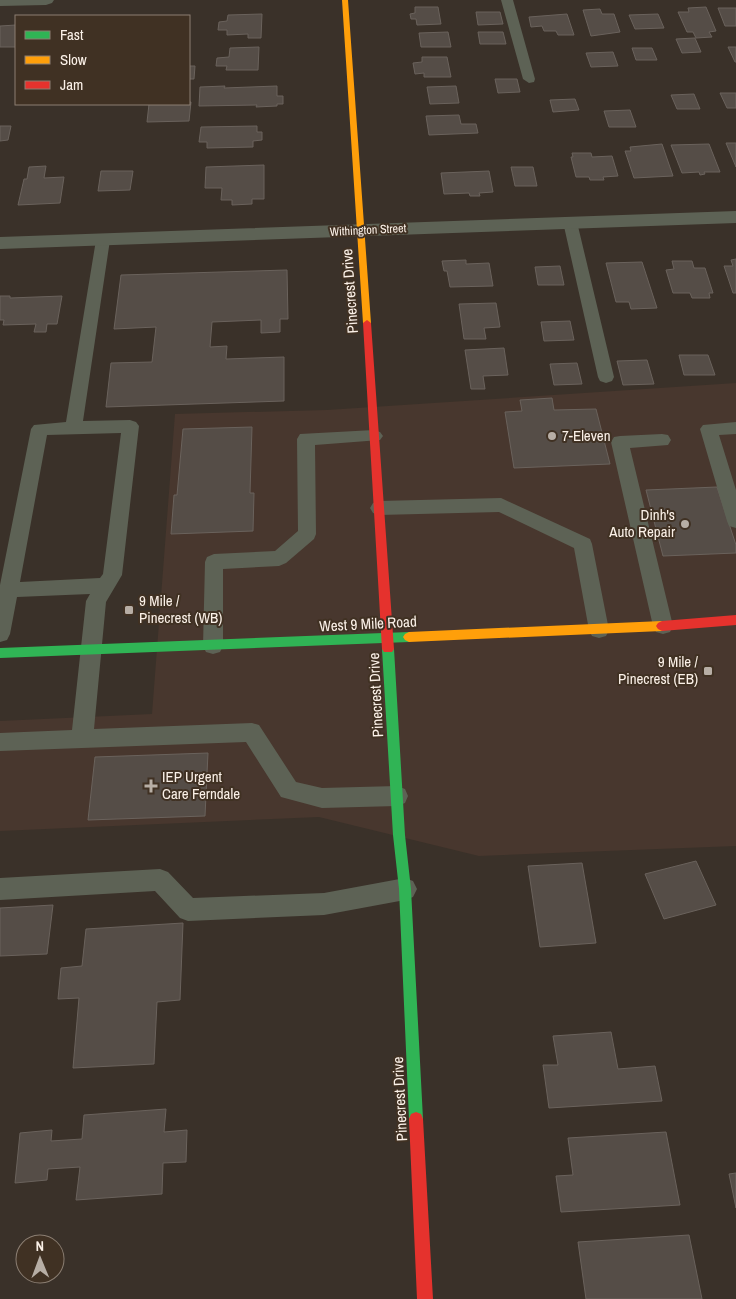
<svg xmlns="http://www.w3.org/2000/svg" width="736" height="1299" font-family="'Archivo Narrow',sans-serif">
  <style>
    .commercial { fill: #48372e }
    .building { fill: #554d47; stroke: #6a625c }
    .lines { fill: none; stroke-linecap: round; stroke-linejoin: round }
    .lane { fill: #5d6255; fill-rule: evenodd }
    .street { fill: #5d6255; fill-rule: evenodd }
    .fast { fill: #30b455; fill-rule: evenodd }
    .slow { fill: #ff9f0a; fill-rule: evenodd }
    .jam { fill: #e5322d; fill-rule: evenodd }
    .poi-dot { fill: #b7aea5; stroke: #403123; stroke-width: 2 }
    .labels { text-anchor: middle; stroke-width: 4; stroke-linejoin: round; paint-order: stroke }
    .far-street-label { font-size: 12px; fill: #fbf1e8; stroke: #403123 }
    .street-label { font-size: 15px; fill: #fbf1e8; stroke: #403123 }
    .poi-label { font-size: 15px; fill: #fbf1e8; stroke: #403123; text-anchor: start }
  </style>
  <rect width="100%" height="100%" fill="#3a3129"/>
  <path class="commercial" d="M736,383v463l-257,10 -160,-39 -319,14v-110l152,-7 23,-300 152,-4z"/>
  <path class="building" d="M415,7h23l3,17 -24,1 -1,-6h-5l-1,-5 5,-1z
    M706,7l10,24 -7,1 3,5 -16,1 -3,-6h-6l-9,-20h11l-1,-4z
    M718,8h18v18h-11z
    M600,9l2,5h12l6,18 -29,4 -8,-26z
    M476,12h24l3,12 -25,1z
    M262,14l-1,24h-13v-4l-21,1v-5h-9l1,-8 8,-1 1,-6z
    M567,14l7,21h-16l-2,-4h-12l-2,-5 -11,1 -2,-10z
    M658,14l6,14 -29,1 -6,-14z
    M16,25v22h-16v-21z
    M448,32l3,15h-30l-2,-14z
    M478,32h25l3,12h-26z
    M695,38l6,14 -19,1 -6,-14z
    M259,47l-1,23h-32l1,-4h-11l1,-8 12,-1 1,-9z
    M728,47h8v15h-1z
    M632,48h20l5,12h-21z
    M613,52l5,14 -27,1 -5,-14z
    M422,57h25l4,20h-27v-4l-9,1 -2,-11 9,-1z
    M189,66h6l-1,13h-5z
    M495,79h22l3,13 -22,1z
    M225,86l-1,2 53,-2v10h6v8h-6v2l-21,1 1,-2 -58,1 1,-19z
    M456,86l3,17 -29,1 -3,-17z
    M720,93h16v15h-9z
    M694,94l6,15h-23l-6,-14z
    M575,99l4,11 -26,2 -3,-12z
    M189,102h2l-2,19 -42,1 2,-18z
    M630,110l6,17h-27l-5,-16z
    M459,115l2,9h15l2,9 -49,2 -3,-19z
    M0,126h11l-3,14 -8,1z
    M257,126v6h5v8l-9,1v6l-46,1v-6h-8l2,-15z
    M726,143h10v24z
    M662,144l11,32 -39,2 -9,-27h6l-1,-4z
    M709,144l11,28h-16l1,2 -5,1 -1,-3 -17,1 -11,-28z
    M572,153h19l1,4 20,-1 6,20 -15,1 1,3h-14l-1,-3h-13l-5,-20h2z
    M264,165v34h-12v5l-20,1v-5h-11l1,-12h-17l1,-21z
    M46,166l-2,12 20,-1 -4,26 -42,2 6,-26h3l2,-12z
    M511,167h22l4,19h-22z
    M101,171h32l-3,19 -32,1z
    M489,171l4,21 -14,1 1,3h-10l-1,-3 -25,1 -3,-21z
    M736,259v34h-3l-9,-27h9l-2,-6z
    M466,260v4l23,-1 4,23 -43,1 -3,-16h-3l-2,-10z
    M672,261h20l2,7h11l8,25h-4l1,5h-18l-2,-5h-17l-7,-23 8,-1z
    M642,262l15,46 -26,1 -2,-7h-13l-10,-39z
    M560,266l4,19h-26l-3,-18z
    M287,270l1,49h-8v13l-19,1v-13l-49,2 -2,25 17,-1 -1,13 58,-2v44l-178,6 5,-44 41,-1 4,-35 -42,2 7,-54z
    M0,296h10v2l52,-2 -5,28h-10l-1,8h-12l2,-8 -33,1 1,-5h-4z
    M496,303l4,24 -16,1 2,11h-22l-5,-35z
    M570,321l4,19 -30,1 -3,-19z
    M504,348l4,27 -25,1 2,13h-14l-6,-39z
    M679,355h29l7,20h-31z
    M647,360l7,24 -31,1 -6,-24z
    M577,363l5,21 -28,1 -4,-21z
    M552,398l2,12 42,-1 14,55 -96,4 -9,-56 17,-1 -2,-11z
    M252,427l-2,66h4l-1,38 -82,3 3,-39h3l6,-66z
    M717,487l19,58v8l-73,3 -17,-66z
    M208,753l-3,63 -117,4 7,-63z
    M696,861l20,44 -52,14 -19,-45z
    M582,863l14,80 -56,4 -12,-81z
    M53,905l-6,49 -47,2v-48z
    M183,923l-3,77 -23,2 -3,62 -81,4 6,-70 -21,1 3,-31 21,-2 4,-37z
    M611,1032l7,37 37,-3 7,35 -113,7 -6,-43h15l-5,-29z
    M166,1109l-2,23 23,-2 -1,32 -23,1 -1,31 -86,6 4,-33 -32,2 -1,11 -32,3 5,-50 32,-3 -1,11 31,-2 2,-24z
    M666,1132l14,73 -119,7 -5,-36 17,-1 -5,-37z
    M736,1173v35l-7,-34z
    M689,1235l13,64h-116l-8,-57z"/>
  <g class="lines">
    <path class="lane" d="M501,0h12l22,79 -1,3 -5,1 -6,-4z
      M570,217l5,2 2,3 37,155 -2,4 -6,2 -6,-2 -2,-4 -35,-155 2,-3z
      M103,235l5,2 2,3 -27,181 47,-1 6,2 3,4 -17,149 -16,27 -12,127 158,-6 7,2 37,57 26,6 75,-2 8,3 3,7 -3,7 -8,3 -75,2 -41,-11 -35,-55 -246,9v-18l72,-3 14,-129 4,-7 -73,3 -7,37 -3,6 -7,2v-57l31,-156 3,-4 32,-3 30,-182 2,-3zM121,433l-18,141 -3,4 -80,4 27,-147z
      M736,422v12l-17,1 17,55v38l-7,-2 -2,-5 -27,-92 3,-4z
      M374,430l6,2 3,4 -3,4 -65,5 1,89 -2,5 -28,24 -7,3 -56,3v77l-3,6 -7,2 -7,-2 -3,-6 2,-84 2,-5 7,-3 61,-3 23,-20 -1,-92 3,-5z
      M662,434l6,1 3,5 -3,5 -38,3 43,178 -3,6 -7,2 -7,-2 -3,-6 -42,-184 3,-5 6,-1z
      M501,498l89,41 2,5 17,86 -3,6 -7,2 -7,-2 -3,-6 -15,-82 -75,-36 -120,3 -6,-2 -3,-5 3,-5 6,-2z
      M160,869l8,3 25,26 131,-5 81,-15 8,3 4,8 -4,8 -8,3 -81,15 -136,6 -8,-3 -25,-27 -155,9v-22z"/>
    <path class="street" d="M0,0h54l-2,3 -6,2 -46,1z
      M736,211v12l-736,26v-12z"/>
    <path class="fast" d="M409,632l4,2 2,3 -2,3 -4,2 -409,16v-10z
      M388,644l4,2 2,3 11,186 6,54 12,230 -2,5 -5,2 -5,-2 -2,-5 -10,-230 -6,-54 -11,-186 2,-3z"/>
    <path class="slow" d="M342,0h6l23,323 -4,3 -4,-3z
      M662,621l4,2 2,3 -2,3 -4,2 -253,11 -4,-2 -2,-3 2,-3 4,-2z"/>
    <path class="jam" d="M367,320l4,3 23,326 -2,3h-8l-2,-3 -19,-326z
      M736,615v10l-74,6 -4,-2 -2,-3 2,-3 4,-2z
      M416,1112l5,2 2,5 10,180h-16l-8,-180 2,-5z"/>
  </g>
  <g class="poi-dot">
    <circle cx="552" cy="436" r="5"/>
    <circle cx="685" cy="524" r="5"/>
    <rect x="124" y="605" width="10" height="10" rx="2.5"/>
    <rect x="703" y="666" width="10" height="10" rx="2.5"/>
    <path d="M148.5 778.5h5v5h5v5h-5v5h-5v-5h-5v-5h5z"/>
  </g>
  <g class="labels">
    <g class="far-street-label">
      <text transform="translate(368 230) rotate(-3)" y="4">Withington Street</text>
    </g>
    <g class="street-label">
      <text transform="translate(350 291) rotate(-94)" y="5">Pinecrest Drive</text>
      <text transform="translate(368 624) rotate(-3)" y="5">West 9 Mile Road</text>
      <text transform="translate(376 695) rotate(-93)" y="5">Pinecrest Drive</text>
      <text transform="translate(400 1099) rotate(-93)" y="5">Pinecrest Drive</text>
    </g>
    <g class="poi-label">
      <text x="562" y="441">7-Eleven</text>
      <text x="675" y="520" text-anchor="end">Dinh's<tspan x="675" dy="17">Auto Repair</tspan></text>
      <text x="139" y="606">9 Mile /<tspan x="139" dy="17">Pinecrest (WB)</tspan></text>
      <text x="698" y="667" text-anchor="end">9 Mile /<tspan x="698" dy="17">Pinecrest (EB)</tspan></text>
      <text x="162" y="782">IEP Urgent<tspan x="162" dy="17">Care Ferndale</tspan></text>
    </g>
  </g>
  <rect x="15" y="15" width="175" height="90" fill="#403123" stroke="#8b7e72"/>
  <rect x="25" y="31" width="25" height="8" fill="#30b455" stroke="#8b7e72"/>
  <text x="60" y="40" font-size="15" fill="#fbf1e8">Fast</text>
  <rect x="25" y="56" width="25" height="8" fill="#ff9f0a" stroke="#8b7e72"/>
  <text x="60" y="65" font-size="15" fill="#fbf1e8">Slow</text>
  <rect x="25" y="81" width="25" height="8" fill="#e5322d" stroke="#8b7e72"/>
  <text x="60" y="90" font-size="15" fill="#fbf1e8">Jam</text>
  <g transform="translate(40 1259) rotate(359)"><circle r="24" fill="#403123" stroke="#8b7e72"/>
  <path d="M0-4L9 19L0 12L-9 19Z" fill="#b7aea5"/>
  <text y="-8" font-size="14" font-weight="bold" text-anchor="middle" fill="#fbf1e8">N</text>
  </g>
</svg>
